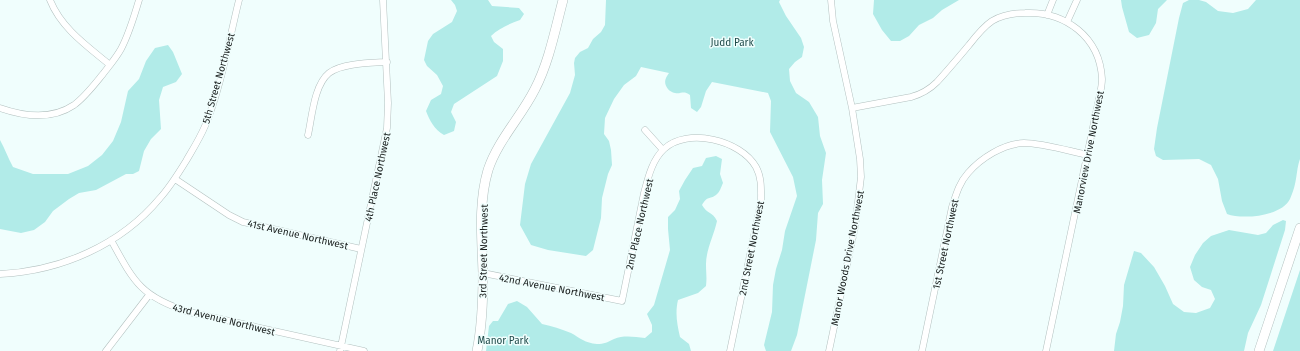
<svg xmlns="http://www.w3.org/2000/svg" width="1300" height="351" font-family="'Fira Sans',sans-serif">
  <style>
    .green { fill: #b1ebe8 }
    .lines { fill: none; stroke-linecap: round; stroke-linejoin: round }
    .street-casing { stroke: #b2c0bf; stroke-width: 7 }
    .secondary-casing { stroke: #b2c0bf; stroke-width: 10 }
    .street { stroke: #fff; stroke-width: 6 }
    .secondary { stroke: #fff; stroke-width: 9 }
    .labels { text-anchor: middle; stroke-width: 3; stroke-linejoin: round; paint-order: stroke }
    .park-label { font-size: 10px; fill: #1c4847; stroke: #f0fefd }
    .street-label { font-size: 10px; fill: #191e1d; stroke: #f0fefd }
  </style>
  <rect width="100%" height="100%" fill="#f0fefd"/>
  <path class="green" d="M451,0h37l4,6 27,2 5,6 -4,6c-11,4 -21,8 -29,16l3,6 9,7v12l-6,15 -43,28 -3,8 5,10 -2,9 -10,4c-10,-6 -14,-14 -18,-24l5,-11 10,-6 2,-8 -6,-11 -10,-9 -3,-6 4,-19 5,-7 19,-12 5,-11 -2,-6z
    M606,0h174l-1,2 7,14 15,22 3,9 -2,10 -7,5 -6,7 1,12 6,12 13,9 9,15 2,19 6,17 -4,27 1,24 -5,9 -2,27 -19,95 -6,16h-25l-2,-6 8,-33 1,-27 3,-16 6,-19 3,-19 12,-35 -4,-19 -23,-45 1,-31 -3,-8 -56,-11 -6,9 -5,16 -4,5 -6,-4 -1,-13c-7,-5 -8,-1 -15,-2 -7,-1 -12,-9 -9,-15 1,-2 2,-4 3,-5l-28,-6 -5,9 -12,9 -10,14 -9,19 -1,16 5,7 2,9 1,15 -4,9 -6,24 -1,20 -8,32 -7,6 -38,-6 -17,-5 -11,-20 5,-41 6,-20 39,-71 5,-18 -1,-12 1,-5 5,-6 8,-4 5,-9 8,-7 4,-7z
    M874,0h85l-17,10 -9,8 -14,7 -10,11 -9,5h-9l-9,-11 -9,-16z
    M1121,0h46l-9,9 -2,14 -7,12 -12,3 -8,-6 -7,-25z
    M1189,0h10l7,2 12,9 15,2 15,-4 8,-9h44v159c-3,8 -3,17 -5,25 -1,5 -3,10 -5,15 -8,17 -47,21 -63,15l-5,-13 -4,-22 -7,-14 -12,-6 -36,1 -7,-4 -2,-7 3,-21 22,-110 4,-15z
    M168,45l5,7 9,22 -6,8 -13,5 -4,13 2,29 -10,10 -7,12 -5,20 -6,3h-7l-30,16 -17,3 -10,6 -16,12 -8,11 -11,8 -13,3 -21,-4v-89c5,9 8,18 13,27l20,7h35l20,-8 14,-11 11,-14 8,-19 7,-31 11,-12 7,-18 9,-13z
    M716,156l6,3 -2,15 3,9c-2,4 -3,9 -7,12 -7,5 -8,0 -14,10 5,9 10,6 15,16 -3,14 -11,29 -11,43 0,9 1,13 0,22l-8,7 -20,7c-3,13 -1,24 2,37l9,7 2,7h-205l3,-25 4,-5h5l10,-17 9,-3 10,6 15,17c10,2 19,5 29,9 9,5 14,10 26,11 7,0 11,-2 17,-5 10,-4 20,-2 31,-1l7,-6v-7l-5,-11 7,-9 16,-55 -2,-21v-12l7,-7 5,-11 -1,-8 6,-11 8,-12 9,-2 4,-8z
    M1283,220l3,1 -1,9 -24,75 -13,28 -4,18h-130l2,-17 4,-12 3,-16 1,-21 10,-34 7,2 13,14 11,19 8,18 11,8 12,1 14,-5 5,-9 -4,-9 -9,-3 -8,-7 -4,-13 5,-12 8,-12 8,-7 18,-6 29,5 8,-2 7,-8z
    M1300,270v81h-27z"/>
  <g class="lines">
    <defs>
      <path id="street" d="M50,0c11,28 37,46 60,65
        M1047,15l6,-15
        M1067,22l10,-22
        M0,108c23,8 52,12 74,-3 11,-8 20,-20 29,-31 6,-8 13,-16 18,-25 8,-15 13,-32 18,-49
        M852,108l59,-11c11,-3 18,-7 26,-15 11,-12 21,-24 32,-37 7,-9 14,-18 23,-24 10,-6 22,-8 33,-8 40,-2 75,24 77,66 0,5 -1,10 -2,15l-54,257
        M645,130l18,20
        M308,135c4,-18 6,-50 21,-62 13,-10 42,-10 58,-11
        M175,179l54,36 14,7 118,27
        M111,240c23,42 30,57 78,72l175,39
        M483,273l139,28 22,-108c4,-15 8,-33 20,-44 23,-22 77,-9 92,18 6,11 5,23 5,35l-31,149
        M0,274c61,-3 121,-29 160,-76 10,-11 18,-24 26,-37 7,-12 14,-23 19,-35 16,-38 24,-86 34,-126
        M106,351l43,-56
        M340,351l47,-223 1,-25 -5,-103
        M829,351l26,-124 6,-50 -1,-18 -8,-51 -19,-87 -2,-21
        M922,351l30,-144c4,-12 7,-24 16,-34 13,-15 35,-29 56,-30 18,0 45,8 64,12"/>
      <path id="secondary" d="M477,351c5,-24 6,-54 6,-78 -1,-34 -5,-69 5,-103 10,-30 33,-53 47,-81 14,-27 20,-59 28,-89
        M1259,351l41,-123"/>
    </defs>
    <use href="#street" class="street-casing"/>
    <use href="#secondary" class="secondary-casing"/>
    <use href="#street" class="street"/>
    <use href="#secondary" class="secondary"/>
  </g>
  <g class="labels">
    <g class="park-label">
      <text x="732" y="46">Judd Park</text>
      <text x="503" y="344">Manor Park</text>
    </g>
    <g class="street-label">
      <text transform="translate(218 78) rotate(-74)" y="4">5th Street Northwest</text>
      <text transform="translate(1088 152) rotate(-79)" y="4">Manorview Drive Northwest</text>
      <text transform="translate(377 177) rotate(-78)" y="4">4th Place Northwest</text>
      <text transform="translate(639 224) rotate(-77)" y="4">2nd Place Northwest</text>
      <text transform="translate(298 234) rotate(13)" y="4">41st Avenue Northwest</text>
      <text transform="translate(945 244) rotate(-78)" y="4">1st Street Northwest</text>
      <text transform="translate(751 248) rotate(-79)" y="4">2nd Street Northwest</text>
      <text transform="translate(483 251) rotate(-89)" y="4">3rd Street Northwest</text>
      <text transform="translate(847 258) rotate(-79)" y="4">Manor Woods Drive Northwest</text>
      <text transform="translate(552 287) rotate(11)" y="4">42nd Avenue Northwest</text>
      <text transform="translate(224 319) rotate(14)" y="4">43rd Avenue Northwest</text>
    </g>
  </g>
</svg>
